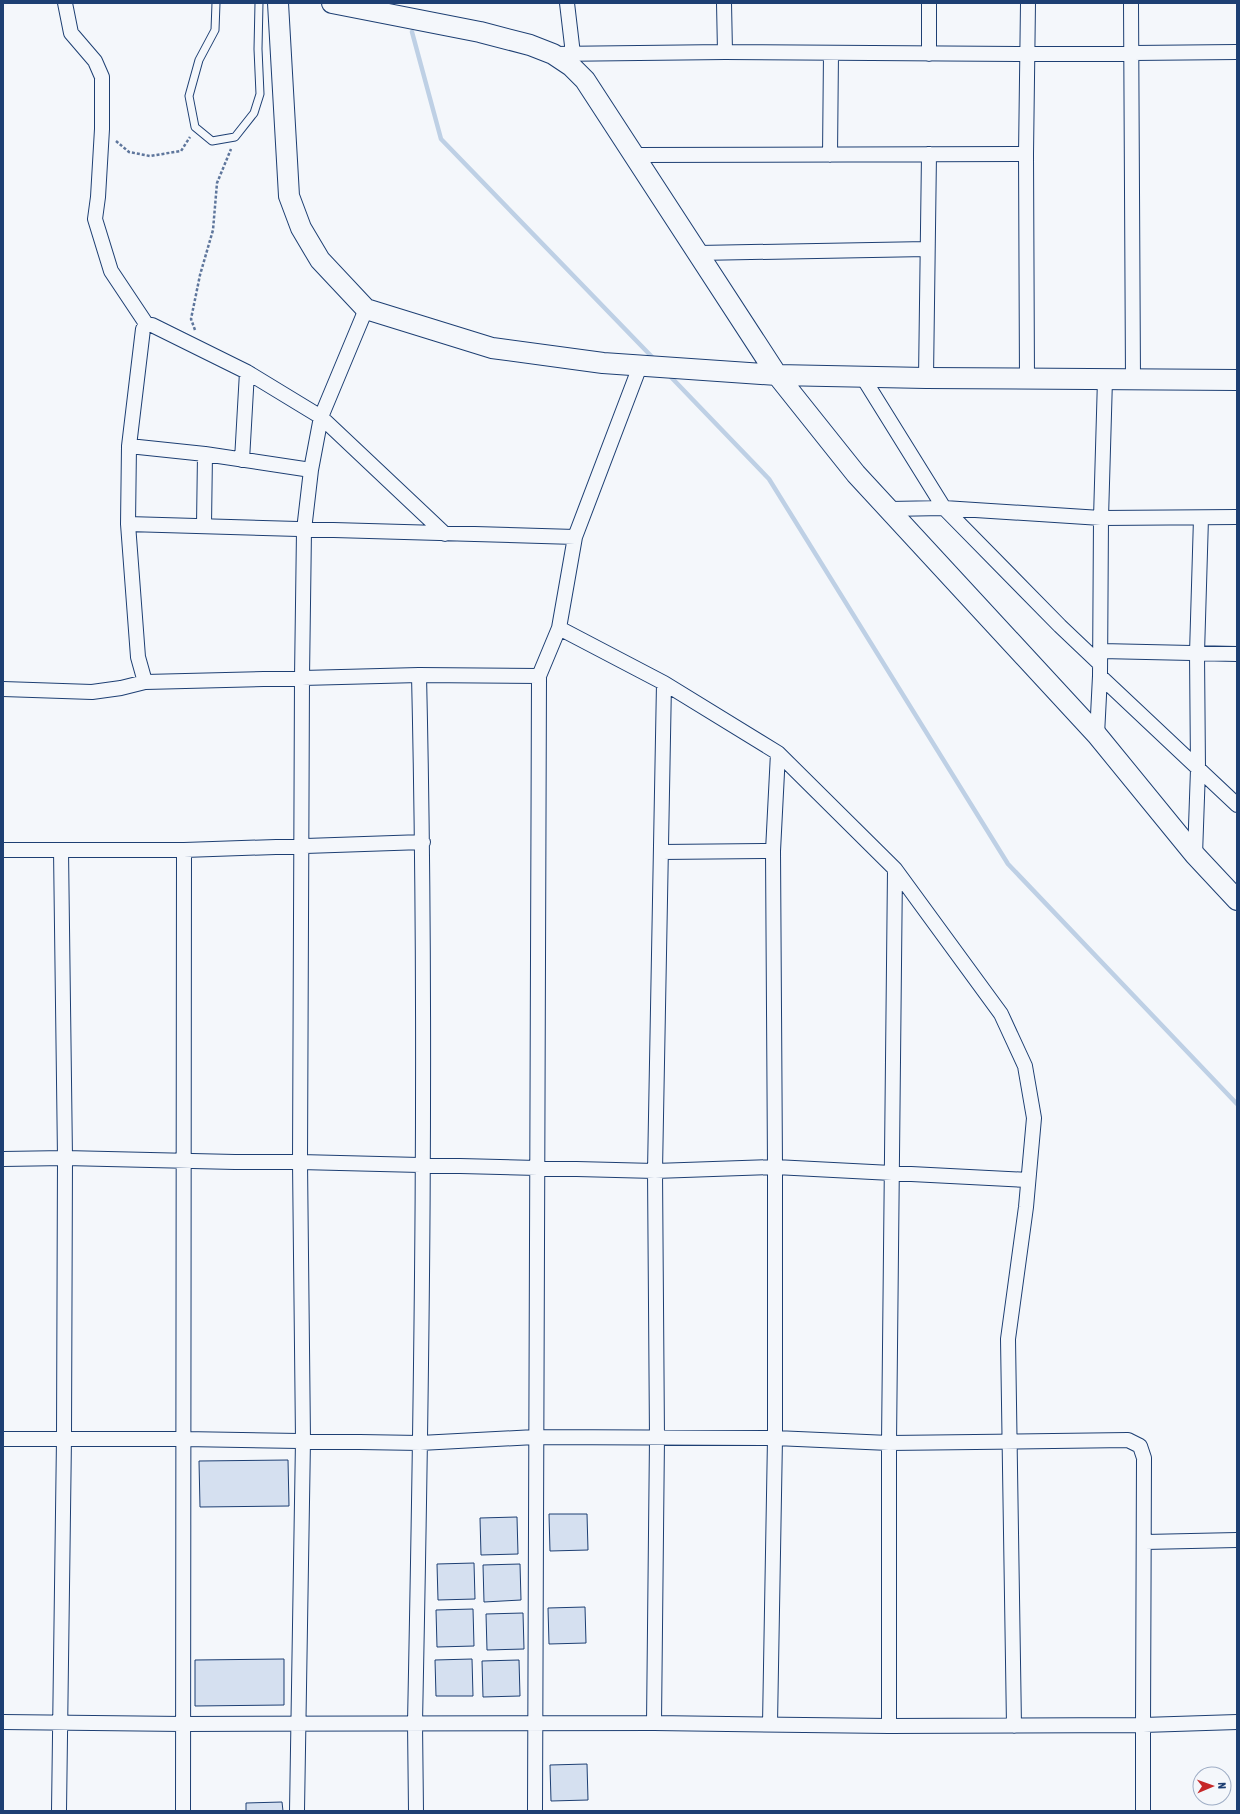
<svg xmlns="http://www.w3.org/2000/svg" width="1240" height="1814" font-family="'Asap Condensed',sans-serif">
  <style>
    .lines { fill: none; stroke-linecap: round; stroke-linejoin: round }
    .stream { stroke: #bed0e5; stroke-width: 4.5 }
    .building { fill: #d5e0f0; stroke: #1d3f73 }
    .lane-casing { stroke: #1d3f73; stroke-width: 9 }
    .street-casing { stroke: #1d3f73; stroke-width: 16 }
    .secondary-casing { stroke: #1d3f73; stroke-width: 22 }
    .path { stroke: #5e769c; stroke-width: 2.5; stroke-dasharray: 3 2; stroke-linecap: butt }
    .lane { stroke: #f4f7fb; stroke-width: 7 }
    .street { stroke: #f4f7fb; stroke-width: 14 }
    .secondary { stroke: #f4f7fb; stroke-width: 20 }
  </style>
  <rect width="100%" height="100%" fill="#f4f7fb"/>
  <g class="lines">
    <path class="stream" d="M412,32l29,107 214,221
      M668,374l101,105 239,385 229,240"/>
  </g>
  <path class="building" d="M288,1460l1,46 -89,1 -1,-46z
    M549,1514h38l1,36 -38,1z
    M517,1517l1,37 -37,1 -1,-37z
    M474,1563l1,36 -37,1 -1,-36z
    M520,1564l1,36 -37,2 -1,-37z
    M585,1607l1,36 -37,1 -1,-36z
    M473,1609l1,37 -37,1 -1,-37z
    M523,1613l1,36 -37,1 -1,-36z
    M284,1659v46l-89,1v-46z
    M472,1659l1,37h-37l-1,-36z
    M519,1660l1,36 -37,1 -1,-36z
    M587,1764l1,36 -37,1 -1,-36z
    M282,1802l1,9h-37v-8z"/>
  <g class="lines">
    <defs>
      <path id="lane" d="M216,3l-1,27 -16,30 -10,36 6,31 17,14 23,-4 19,-24 6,-19 -2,-45 1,-46"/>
      <path id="street" d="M65,3l6,30 24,28 7,16v52l-4,68 -3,22 16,52 36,54
        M567,3l6,51
        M724,3l1,49
        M1131,3l2,376
        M553,54l172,-2 303,2 209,-2
        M929,54v-51
        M634,155l392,-1
        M830,155l1,-102
        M698,253l229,-4
        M147,325l-4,4 -14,117 -1,78 10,133 7,25 274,-7 120,1
        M147,325h5l95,47 74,45 124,117
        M862,376l82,132 116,118 40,38
        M926,378l3,-224
        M1027,379l-1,-225 2,-151
        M129,446l76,8 106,16
        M242,460l5,-88
        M889,509l55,-1 157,10 136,-1
        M128,524l447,13
        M204,525l1,-71
        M559,628l105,55 114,70 117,116 106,145 24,52 9,52 -8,89 -18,132 6,387
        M1101,651l136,3
        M1100,676l137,129
        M3,689l89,3 29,-4 24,-6
        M1097,735l3,-59 1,-158 4,-139
        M3,850h181l239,-8
        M661,852l112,-1
        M1195,855l3,-86 -1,-116 4,-135
        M3,1159l62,-1 170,4h65l355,9 120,-4 253,13
        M3,1439h181l236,4 115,-6 240,1 114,5 239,-3 12,6 4,12 -1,267 94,-3
        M1145,1542l92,-2
        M3,1722l180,2 471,-1 235,3 254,-1v86
        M654,1723l3,-285 -2,-267 9,-488
        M770,1724l5,-286v-271l-2,-316 5,-98
        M889,1726v-283l6,-574
        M59,1811l5,-373 1,-280 -4,-308
        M183,1811l1,-961
        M297,1811l6,-371 -3,-278 2,-485 2,-147 7,-60 10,-53 45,-108
        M416,1811l-1,-88c7,-350 12,-699 4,-1048
        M535,1811l4,-1135 20,-48 16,-91 65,-171"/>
      <path id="secondary" d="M278,3l11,193 12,32 19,32 46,49 126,39 111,15 174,12 149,3 311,2
        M332,3l148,29 50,13 23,9 18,12 14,14 192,295 79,99 241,261 98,120 42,45"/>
    </defs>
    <use href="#lane" class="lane-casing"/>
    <use href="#street" class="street-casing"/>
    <use href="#secondary" class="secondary-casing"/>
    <path class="path" d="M116,141l13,11 21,4 31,-5 9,-14
      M195,330l-4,-11 9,-44 13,-45 4,-47 14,-34"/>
    <use href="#lane" class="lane"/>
    <use href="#street" class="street"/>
    <use href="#secondary" class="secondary"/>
  </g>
  <rect width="1240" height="1814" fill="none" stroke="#1d3f73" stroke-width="8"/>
  <g transform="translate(1212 1786) rotate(88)"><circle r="19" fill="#f4f7fb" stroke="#9eadc5"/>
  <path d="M0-3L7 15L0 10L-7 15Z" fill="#c62828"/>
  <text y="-6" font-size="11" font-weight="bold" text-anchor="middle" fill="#1d3f73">N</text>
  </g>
</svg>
